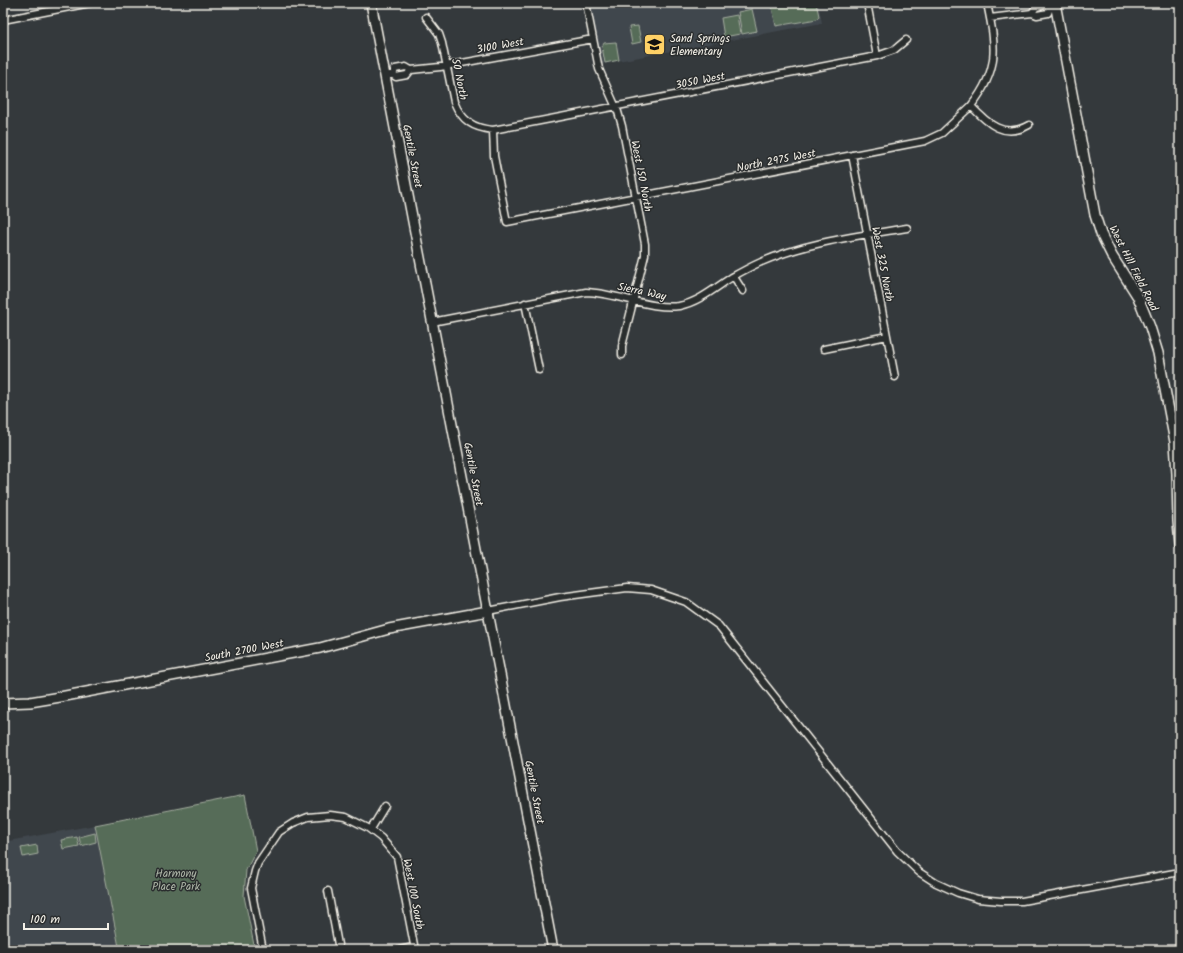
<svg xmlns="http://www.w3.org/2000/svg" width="1183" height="953" font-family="Kalam,sans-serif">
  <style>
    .built { fill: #41474d }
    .green { fill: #566c58; stroke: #a5aea0 }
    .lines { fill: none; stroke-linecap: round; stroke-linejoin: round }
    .street-casing { stroke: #f4f1e8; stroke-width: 9 }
    .secondary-casing { stroke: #f4f1e8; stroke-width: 12 }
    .street { stroke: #2a2d2e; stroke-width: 6 }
    .secondary { stroke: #2a2d2e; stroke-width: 9 }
    .labels { text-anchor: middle; stroke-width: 3; stroke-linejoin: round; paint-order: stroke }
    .poi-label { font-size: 11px; fill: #f4f1e8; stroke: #2a2d2e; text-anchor: start }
    .street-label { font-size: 11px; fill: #f4f1e8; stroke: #2a2d2e }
    .park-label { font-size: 11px; fill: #adb5a7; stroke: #2a2d2e }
  </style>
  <rect width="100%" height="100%" fill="#34393c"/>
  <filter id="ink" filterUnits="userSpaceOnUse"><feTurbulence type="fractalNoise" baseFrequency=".025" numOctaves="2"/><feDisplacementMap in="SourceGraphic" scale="8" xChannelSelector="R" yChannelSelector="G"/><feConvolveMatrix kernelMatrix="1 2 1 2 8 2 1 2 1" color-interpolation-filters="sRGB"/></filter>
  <g filter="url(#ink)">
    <path class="built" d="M590,3h228l4,20 -220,41z
      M95,825l24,123 -13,2h-103v-108z"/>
    <path class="green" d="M771,3h45l3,13 -2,3 -41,7z
      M752,9l5,22 -15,3 -4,-22z
      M737,15l3,19 -16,3 -3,-19z
      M638,26l3,16 -9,2 -3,-17z
      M616,42l3,18 -14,3 -3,-16 2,-4z
      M245,795l11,56 -10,19 -2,26 11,54h-149l13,-3 -24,-122z
      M95,833l1,9 -15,4 -2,-9z
      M77,837l2,9 -16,3 -2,-9z
      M37,845l1,9 -15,3 -2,-9z"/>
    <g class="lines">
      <defs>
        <path id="street" d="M586,3l13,66 19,43 4,14 23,118v11l-23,91v9
          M867,3l10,53
          M1032,13l4,-6 10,-2 4,3h2
          M426,17l13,17 3,9 12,59c8,19 19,26 39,28l1,26 13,66 418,-81 17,-8 29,-27c17,18 33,33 58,19
          M990,18l42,-5 5,2 11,-2 2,-5
          M3,20l87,-17
          M389,75h4l3,2 11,-2 4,-5
          M393,75l2,-6 11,-2 5,3 29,-3 153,-28
          M971,106c29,-37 25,-59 16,-103
          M493,130l384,-74 17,-6 12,-10
          M852,155l43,222
          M734,277l9,14
          M525,303l14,67
          M432,322l154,-30c31,1 65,18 93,14 20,-4 36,-18 53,-29 9,-5 18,-10 27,-14 47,-21 98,-27 148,-35
          M824,349l63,-13
          M488,611l72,-14 67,-9 24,2 35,12 33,24 178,225 22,21 17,11 22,10 20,6 23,2h21l158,-29
          M371,829l14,-23
          M328,891l11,59
          M263,950l-12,-62 4,-17 3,-8 21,-31 14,-9 15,-6 22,-2 16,2 22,11 13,10 16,19 18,93
          M399,950l15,-3"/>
        <path id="secondary" d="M371,3l182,947
          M1055,3l40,212 6,19 11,22 26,41 12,30 8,26 17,89 2,32 1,47 2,24
          M3,703l27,-1 30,-5 260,-49 69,-19 99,-18"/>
      </defs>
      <use href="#street" class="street-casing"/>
      <use href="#secondary" class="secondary-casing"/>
      <use href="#street" class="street"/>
      <use href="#secondary" class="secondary"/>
    </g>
  </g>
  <defs>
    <symbol id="school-square" viewBox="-11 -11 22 22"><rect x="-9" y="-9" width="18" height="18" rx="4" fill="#ffd166" stroke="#2a2d2e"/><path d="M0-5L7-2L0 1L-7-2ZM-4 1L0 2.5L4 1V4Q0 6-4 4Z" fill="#111"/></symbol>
  </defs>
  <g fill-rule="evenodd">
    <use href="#school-square" x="642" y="32" width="25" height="25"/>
  </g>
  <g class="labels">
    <g class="poi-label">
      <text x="670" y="42">Sand Springs<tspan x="670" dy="13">Elementary</tspan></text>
    </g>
    <g class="street-label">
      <text transform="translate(500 45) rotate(-10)" y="4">3100 West</text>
      <text transform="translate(460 79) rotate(78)" y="4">50 North</text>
      <text transform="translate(700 80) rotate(-11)" y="4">3050 West</text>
      <text transform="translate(413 156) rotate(79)" y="4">Gentile Street</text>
      <text transform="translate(776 160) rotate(-11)" y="4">North 2975 West</text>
      <text transform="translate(642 176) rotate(79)" y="4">West 150 North</text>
      <text transform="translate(883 264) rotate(79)" y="4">West 325 North</text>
      <text transform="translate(1134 268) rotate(63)" y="4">West Hill Field Road</text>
      <text transform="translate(642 291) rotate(12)" y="4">Sierra Way</text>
      <text transform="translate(474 474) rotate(79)" y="4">Gentile Street</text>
      <text transform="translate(244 650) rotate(-11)" y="4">South 2700 West</text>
      <text transform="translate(535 792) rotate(79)" y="4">Gentile Street</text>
      <text transform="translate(414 894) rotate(79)" y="4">West 100 South</text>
    </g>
    <g class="park-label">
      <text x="176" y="877">Harmony<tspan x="176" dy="13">Place Park</tspan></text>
    </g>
  </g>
  <rect width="1183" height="953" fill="none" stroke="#2a2d2e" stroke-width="16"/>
  <rect x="8" y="8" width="1167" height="937" fill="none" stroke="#f4f1e8" stroke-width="1.5" filter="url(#ink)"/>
  <path d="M24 923v6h84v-6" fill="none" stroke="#f4f1e8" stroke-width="2"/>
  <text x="30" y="923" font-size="12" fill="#f4f1e8" stroke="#2a2d2e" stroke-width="3" paint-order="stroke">100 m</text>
</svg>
